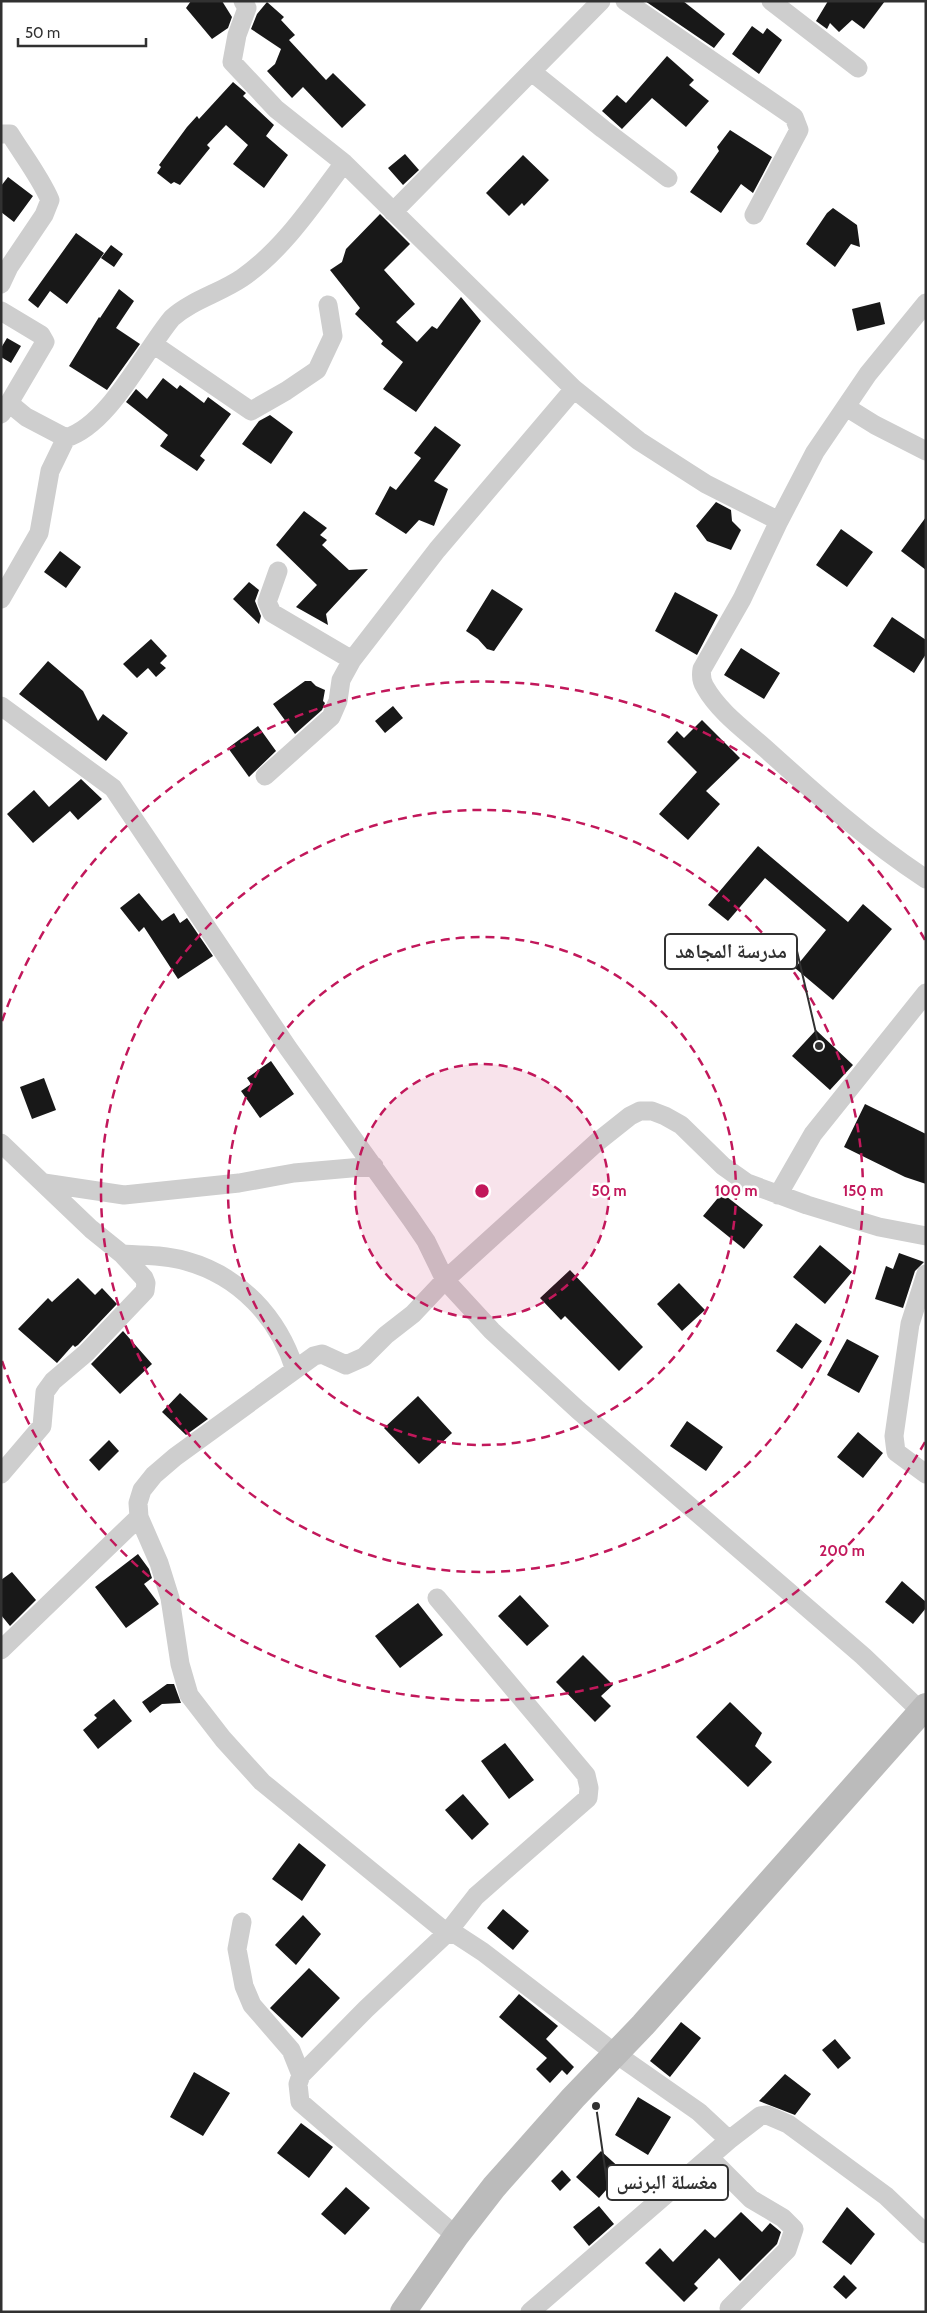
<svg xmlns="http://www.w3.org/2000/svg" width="927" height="2313" font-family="Cabin,'Noto Naskh Arabic',sans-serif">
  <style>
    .building { fill: #181818 }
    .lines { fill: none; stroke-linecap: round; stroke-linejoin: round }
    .minor { stroke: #cecece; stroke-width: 19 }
    .secondary { stroke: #bbb; stroke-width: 26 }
    .ring { fill: none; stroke: #c2185b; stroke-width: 2.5; stroke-dasharray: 9 6 }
    .centre { fill: #c2185b; stroke: #fff; stroke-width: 2.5 }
    .ring-label { font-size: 15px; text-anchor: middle; font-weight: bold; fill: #c2185b; stroke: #fff; stroke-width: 5; stroke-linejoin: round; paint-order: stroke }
    .leader { fill: none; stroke: #313131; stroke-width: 2 }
    .callout-dot { fill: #313131; stroke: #fff; stroke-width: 2 }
    .callout { fill: #fff; stroke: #313131; stroke-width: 2 }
    .callout-label { font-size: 20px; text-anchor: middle; font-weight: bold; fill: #313131 }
  </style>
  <rect width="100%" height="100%" fill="#fff"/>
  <path class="building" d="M191,1h31l10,16 -4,11 -16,11 -26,-31z
    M645,1h38l42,33 -11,14z
    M828,1h57l-21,28 -12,-9 -13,12 -9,-9 -3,6 -11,-8z
    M267,2l17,15 -3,3 14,15 -6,5 37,40 7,-7 33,32 -24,23 -39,-41 -11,11 -25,-27 8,-7 6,-15 -30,-20 6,-15z
    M752,26l11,8 4,-6 15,12 -23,34 -27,-20z
    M667,56l27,24 -5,5 20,16 -23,26 -34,-29 -30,31 -20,-18 15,-16 9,8z
    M233,82l13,11 -3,3 31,29 -8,11 22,19 -24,33 -31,-24 15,-19 -22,-20 -19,20 3,3 -30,37 -6,-3 -3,2 -14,-11 4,-6 -2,-2 28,-38 10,-11 2,3z
    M730,130l42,27 -19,36 -12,-9 -20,29 -31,-21 29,-41 -2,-4z
    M405,154l14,16 -16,15 -15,-17z
    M523,155l26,25 -25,26 -2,-3 -13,13 -23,-23z
    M8,177l25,19 -19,26 -13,-10v-26z
    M833,208l24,17 3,22 -9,-3 -16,23 -29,-23 21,-31z
    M380,214l30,30 -26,26 31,34 -19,18 21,20 15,-16 5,3 24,-32 20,24 -65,91 -33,-23 20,-27 -22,-18 2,-3 -28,-27 5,-6 -30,-38 12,-8 4,-13z
    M76,233l28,20 -37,51 -17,-13 -12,17 -10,-8z
    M111,245l12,9 -9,13 -13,-9z
    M119,289l15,12 -18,27 24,16 -33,46 -38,-24 30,-49 1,1z
    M880,302l5,22 -28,7 -5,-22z
    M7,338l14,8 -10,17 -10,-6v-9z
    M163,378l14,11 3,-4 24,18 4,-6 23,17 -31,42 5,4 -8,11 -37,-25 8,-11 -42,-33 10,-13 11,10z
    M270,415l23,17 -22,32 -29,-20 17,-23z
    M435,426l26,19 -27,36 14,8 -14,37 -15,-6 -13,14 -31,-20 15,-28 6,4 25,-32 -7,-5z
    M716,502l15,8 1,11 9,9 -10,20 -24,-9 -11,-15z
    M304,511l23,17 -7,7 7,5 -5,5 27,25 19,-1 -42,45 2,11 -32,-18 21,-22 -41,-40z
    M926,517v53l-25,-19z
    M841,529l32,23 -26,35 -31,-22z
    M60,551l21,16 -15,21 -22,-16z
    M249,582l10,8 -4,11 6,15 -2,8 -26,-25z
    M492,589l31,20 -29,42 -7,-2 -9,-10 -12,-8z
    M675,592l43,23 -21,40 -42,-24z
    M892,617l34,23v14l-12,19 -41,-27z
    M151,639l16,17 -7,7 6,5 -10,9 -8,-9 -11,10 -14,-14z
    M741,648l39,25 -16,26 -40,-24z
    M48,661l35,30 15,30 5,-7 25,19 -22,28 -87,-67z
    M305,681h6l5,5 9,4 -2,11 2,2 -3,7 -27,24 -22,-30z
    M393,706l10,12 -18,15 -10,-12z
    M702,720l38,38 -34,33 14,13 -32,36 -29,-26 38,-42 -30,-30 10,-11 7,7z
    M258,726l18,25 -27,26 -21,-29z
    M81,779l21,20 -24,21 -8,-9 -37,32 -26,-29 27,-24 15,17z
    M758,846l90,76 15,-18 29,25 -59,71 -38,-32 31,-38 -61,-52 -37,43 -20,-16z
    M139,893l23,28 12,-8 6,10 7,-5 26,38 -35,23 -34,-52 -5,5 -19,-24z
    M816,1030l37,35 -23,25 -38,-34z
    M271,1061l23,33 -34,24 -19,-27 10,-7 -4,-6z
    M44,1078l12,32 -24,9 -12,-32z
    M865,1104l61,30v50l-21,-7 -61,-30z
    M722,1193l41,32 -19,24 -41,-33z
    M820,1245l32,27 -27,32 -32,-27z
    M899,1253l25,9 -9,9 -12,37 -28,-9 11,-33 7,3z
    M570,1270l73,77 -24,24 -54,-55 -4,4 -21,-22z
    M78,1278l17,17 7,-7 15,16 -39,41 -3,2 -2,-2 -16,18 -39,-34 30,-31 4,4z
    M679,1283l26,27 -23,21 -25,-27z
    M796,1323l26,18 -20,28 -26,-18z
    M123,1331l29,33 -32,30 -29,-30z
    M847,1339l32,17 -20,37 -32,-18z
    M180,1393l28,26 -22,16 -24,-23z
    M418,1396l34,37 -33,31 -35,-36z
    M687,1421l36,26 -17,24 -36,-25z
    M858,1432l25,21 -20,25 -26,-21z
    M109,1440l10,11 -20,20 -10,-11z
    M138,1554l11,15 3,9 -8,6 15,20 -33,24 -31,-41z
    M12,1572l24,28 -26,26 -9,-11v-35z
    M902,1581l24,21v6l-13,16 -28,-22z
    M520,1595l29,31 -22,20 -29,-30z
    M418,1603l25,32 -43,33 -25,-32z
    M583,1655l30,30 -12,11 10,10 -16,16 -39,-40z
    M167,1684h7l7,19 -19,1 -12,9 -8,-11z
    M114,1699l18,22 -34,28 -15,-19 14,-12 -3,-3z
    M730,1702l32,31 -7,13 17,16 -24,25 -52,-50z
    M505,1743l29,37 -25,19 -28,-38z
    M463,1794l26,30 -17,16 -27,-30z
    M299,1843l27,22 -24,36 -30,-22z
    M503,1909l26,22 -16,19 -26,-22z
    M303,1915l18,19 -25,31 -21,-20z
    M309,1968l31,30 -38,40 -32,-30z
    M519,1994l39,32 -12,13 28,28 -7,8 -5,-5 -12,13 -14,-14 11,-11 -48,-41z
    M681,2022l20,16 -31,39 -20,-16z
    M835,2039l16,19 -13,11 -16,-19z
    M194,2072l36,21 -27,43 -33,-19z
    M785,2074l26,20 -16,21 -36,-14z
    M638,2097l33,20 -23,38 -33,-20z
    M301,2123l32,24 -24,31 -32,-25z
    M601,2151l22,20 -24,27 -23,-21z
    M562,2170l9,10 -11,11 -9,-10z
    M346,2187l24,21 -25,27 -24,-21z
    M599,2206l15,18 -25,22 -16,-19z
    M847,2207l28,27 -24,31 -29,-23z
    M741,2212l21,20 8,-9 11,9 -4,12 -37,37 -21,-23 -25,26 4,4 -14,14 -39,-39 15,-15 13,14 32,-33 10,9z
    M844,2275l13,13 -11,11 -13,-12z"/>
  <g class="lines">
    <path class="minor" d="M243,1l4,7 -10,27 -5,27 44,47 68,54 230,226 65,52 67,43 73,37
      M625,1l169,116 5,13 -45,85
      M771,1l87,67
      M532,72l71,57 65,49
      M1,134h9c13,21 30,43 40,66l-6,15 -35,52 -8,17
      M393,212l208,-211
      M926,303l-58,71 -53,78 -36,69 -37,78 -40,70c-1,6 -1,12 3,18 14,25 41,44 61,62 52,47 102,92 160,130
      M1,311l40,24 4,7 -36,61
      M153,344l98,67 35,-20 31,-21 16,-34 -5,-31
      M846,407l29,18 51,26
      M1,414l8,-11 17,14 40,21c43,-13 77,-85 106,-120 20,-18 48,-25 70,-40 42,-29 71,-74 102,-115
      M278,571l-11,31 5,11 80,47
      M1,599l38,-66 11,-62 16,-33
      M1,706l112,82 175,260 123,171 15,22 19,39 47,51 86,79 285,246 63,60
      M265,776l66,-59 7,-16 3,-21 11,-20 85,-110 137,-161
      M1,1143l90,86 31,25 22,24 2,5 -1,8 -59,62 -33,28 -8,11 -3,34 -41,48
      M44,1183l80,12 115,-12 55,-10 80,-7
      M778,1195l35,-61 113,-141
      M122,1254c21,1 43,1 64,7 54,15 92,56 109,109
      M926,1274l-16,50 -16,112 2,16 30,22
      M437,1598l149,177 3,13 -1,10 -112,98 -29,37 -81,76 -65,66 -3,9 2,18 156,134
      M1,1650l138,-133
      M242,1922l-5,27 7,37 8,19 39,45 10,25
      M729,2140l31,-24 7,-1 21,9 98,72 40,38
      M710,2158l41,41 32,19 11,11 -7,21 -58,58
      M530,2312l199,-172 -30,-28 -83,-58 -133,-102 -26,-17 -10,-2 -185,-151 -39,-43 -34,-44 -9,-31 -10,-66 -11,-35 -20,-46 -1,-14 4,-13 12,-15 21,-18 139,-101 8,-2 24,11 18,-8 22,-22 27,-21 32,-34 151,-137 34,-27 10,-5h12l13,5 16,9 42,41 24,17 60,22 72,22 47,9"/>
    <path class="secondary" d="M403,2312l53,-76 38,-49 79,-89 70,-73 283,-319"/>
  </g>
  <circle cx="482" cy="1191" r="127" fill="#c2185b" fill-opacity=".12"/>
  <g class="ring">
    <circle cx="482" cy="1191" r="127"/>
    <circle cx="482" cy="1191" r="254"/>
    <circle cx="482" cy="1191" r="381"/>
    <path d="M925 1442A509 509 0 0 1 2 1361M2 1021A509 509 0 0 1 925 940"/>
  </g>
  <circle cx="482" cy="1191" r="8" class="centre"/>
  <g class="ring-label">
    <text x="609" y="1196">50 m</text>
    <text x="736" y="1196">100 m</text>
    <text x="863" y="1196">150 m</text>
    <text x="842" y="1556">200 m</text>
  </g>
  <path class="leader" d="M819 1046L797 951M596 2106L607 2182"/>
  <g class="callout-dot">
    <circle cx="819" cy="1046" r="5"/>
    <circle cx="596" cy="2106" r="5"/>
  </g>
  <g class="callout">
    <rect x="665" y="934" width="132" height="35" rx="5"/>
    <rect x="607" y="2165" width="121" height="35" rx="5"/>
  </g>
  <g class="callout-label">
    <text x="731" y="958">مدرسة المجاهد</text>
    <text x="667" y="2189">مغسلة البرنس</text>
  </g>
  <rect width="927" height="2313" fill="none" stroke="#313131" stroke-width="5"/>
  <path d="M18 38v8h128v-8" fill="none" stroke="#313131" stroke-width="2.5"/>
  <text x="25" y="38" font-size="15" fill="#313131" stroke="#ffffff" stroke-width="4" paint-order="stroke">50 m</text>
</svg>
